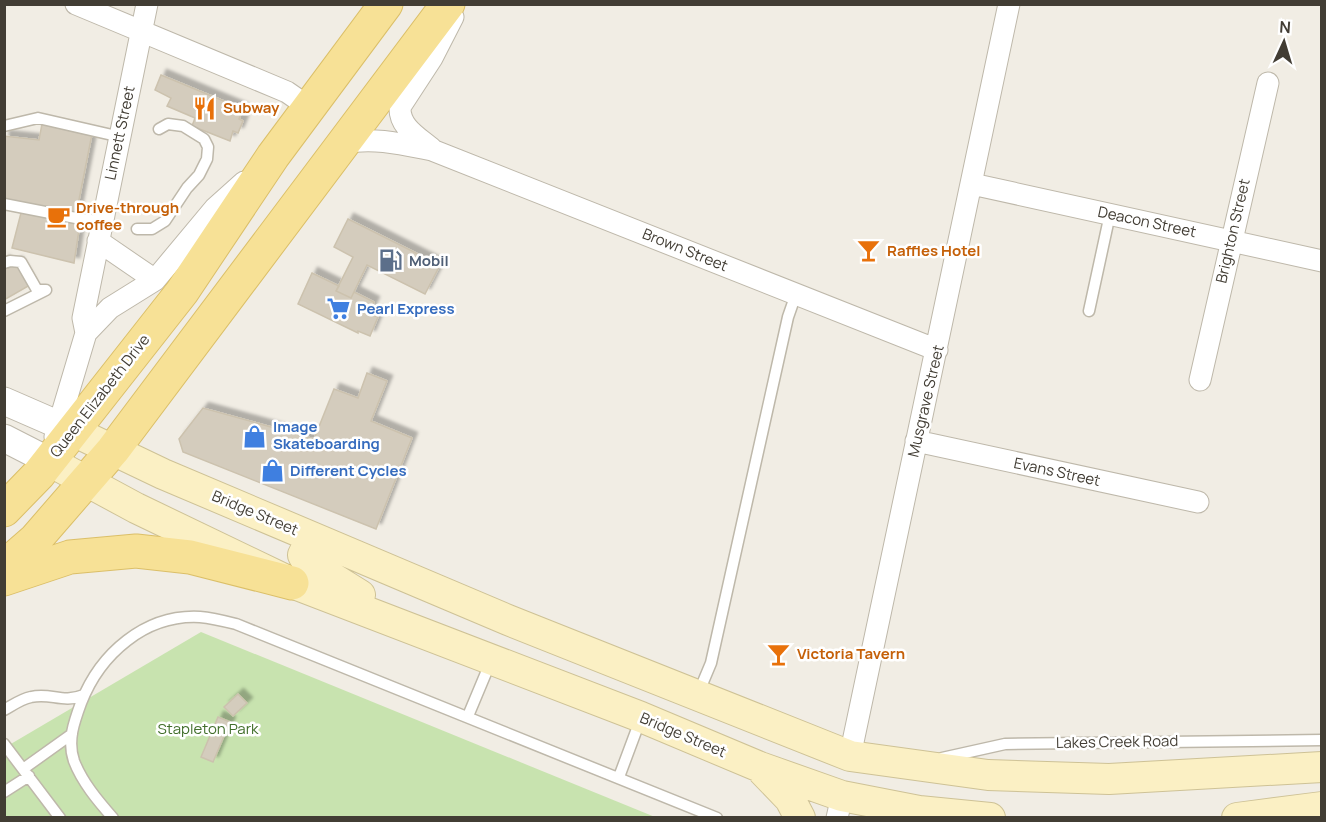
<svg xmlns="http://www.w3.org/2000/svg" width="1326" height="822" font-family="Manrope,sans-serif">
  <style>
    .green { fill: #c8e3af }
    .building { fill: #d4ccbd; stroke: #ccc2ae; stroke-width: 1.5; filter: url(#shadow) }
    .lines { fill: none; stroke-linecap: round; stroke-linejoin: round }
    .service-casing { stroke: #beb8aa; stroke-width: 13 }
    .minor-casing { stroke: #beb8aa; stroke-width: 23 }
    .tertiary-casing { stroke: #beb8aa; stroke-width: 29 }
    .secondary-casing { stroke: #cec296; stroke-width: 32 }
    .primary-casing { stroke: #dbbf68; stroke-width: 35 }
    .service { stroke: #fff; stroke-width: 10 }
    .minor { stroke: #fff; stroke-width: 21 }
    .tertiary { stroke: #fff; stroke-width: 27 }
    .secondary { stroke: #fbf0c4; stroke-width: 30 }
    .primary { stroke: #f7e196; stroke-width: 33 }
    .labels { text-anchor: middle; stroke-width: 5; stroke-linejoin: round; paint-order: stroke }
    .food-label { font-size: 15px; font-weight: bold; fill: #c56008; stroke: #fff; text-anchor: start }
    .street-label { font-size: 15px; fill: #423d34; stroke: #fff }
    .service-label { font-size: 15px; font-weight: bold; fill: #4e5e75; stroke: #fff; text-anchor: start }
    .shop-label { font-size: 15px; font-weight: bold; fill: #366cbe; stroke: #fff; text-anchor: start }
    .park-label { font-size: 15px; fill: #426f2c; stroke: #fff }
  </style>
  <defs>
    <filter id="shadow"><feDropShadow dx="5.5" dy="-5.5" stdDeviation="1.5" flood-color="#0004"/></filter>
  </defs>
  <rect width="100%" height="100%" fill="#f1ede4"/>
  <path class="green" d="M201,632l454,185h-650l-1,-69z"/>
  <path class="building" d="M161,75l82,34 -4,10 4,2 -5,12 -5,-2 -3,10 -38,-15 3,-8 -28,-12 4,-8 -16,-8z
    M42,124l50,10 -16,81 -72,-14v-65l35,4z
    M23,205l58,11 -7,47 -62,-15z
    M348,219l92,46 -15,29 -58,-29 -16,33 -15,-7 17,-34 -19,-10z
    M4,261l4,7 9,-6 13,23 -26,15z
    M312,273l27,13 -3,5 15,7 3,-6 20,10 -5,11 9,4 -8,19 -12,-5v2l-60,-29z
    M367,373l20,8 -16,40 41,17 -36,91 -193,-77 -4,-13 24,-31 111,31 20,-50 24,9z
    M238,694l9,9 -14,13 -9,-9z
    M218,717l12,5 -17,40 -12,-5z"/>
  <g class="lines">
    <defs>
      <path id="service" d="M4,126l34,-8 83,19
        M4,204l77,15 20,2
        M137,229h15l13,-8 22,-33 12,-13 8,-16 1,-12 -4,-8 -21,-13 -15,-2 -9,5
        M4,263l6,-2 11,1 16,28h9
        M4,311l42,-21
        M1089,311l21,-97
        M698,694l13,-31 77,-346 8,-23
        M4,710c9,-5 17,-11 27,-13 20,-5 31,7 53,-2
        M468,716l23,-55
        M4,744l56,74
        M942,758l63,-14 317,-4
        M23,769l49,-35
        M619,777l22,-59
        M4,792l25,-16
        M113,818c-15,-17 -31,-36 -39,-57 -7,-20 0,-39 7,-58 19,-49 64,-89 119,-86 12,1 24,4 36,7l481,194"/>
      <path id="minor" d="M76,4l211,88 23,16
        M344,143c30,-6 58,1 88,7l505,200
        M432,149c-14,-12 -33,-22 -32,-42l32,-49 21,-41
        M972,184l350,77
        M98,241l57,39
        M86,333l-3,-15c21,-105 43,-209 64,-314
        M1200,380l68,-297
        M55,437l31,-104 24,-25 45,-28 60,-72 29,-26
        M916,441l282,61
        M850,756l159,-752
        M837,818l5,-22"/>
      <path id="tertiary" d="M4,401l69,30
        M4,438l45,23"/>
      <path id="secondary" d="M73,431l90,43 345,146 342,136 138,19 121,4 213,-12
        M49,461l87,47 156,75 349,134 119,50 82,29 77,15 71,7
        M326,543c-10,1 -19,1 -23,12l4,7 53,33
        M763,771l27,28 10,19
        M1237,818l85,-11"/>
      <path id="primary" d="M4,510l35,-36 143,-182 91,-136 113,-152
        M4,567l31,-27 78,-90 335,-446
        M4,579l66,-22 66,-6 54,6 102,26"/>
    </defs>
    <use href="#service" class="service-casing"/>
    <use href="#minor" class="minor-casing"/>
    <use href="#tertiary" class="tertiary-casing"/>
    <use href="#secondary" class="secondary-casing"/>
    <use href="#primary" class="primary-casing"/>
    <use href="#service" class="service"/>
    <use href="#minor" class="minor"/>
    <use href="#tertiary" class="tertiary"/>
    <use href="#secondary" class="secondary"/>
    <use href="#primary" class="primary"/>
  </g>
  <defs>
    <symbol id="restaurant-bare" viewBox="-9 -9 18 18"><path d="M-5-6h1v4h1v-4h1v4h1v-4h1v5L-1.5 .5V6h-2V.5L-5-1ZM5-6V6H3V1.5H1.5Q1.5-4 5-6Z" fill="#e8710a" stroke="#fff" stroke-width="2.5" paint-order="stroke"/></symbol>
    <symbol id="cafe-bare" viewBox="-9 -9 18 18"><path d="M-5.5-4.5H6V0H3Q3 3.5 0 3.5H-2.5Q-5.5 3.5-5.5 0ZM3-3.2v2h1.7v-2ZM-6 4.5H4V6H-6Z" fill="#e8710a" stroke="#fff" stroke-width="2.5" paint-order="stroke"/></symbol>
    <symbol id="bar-bare" viewBox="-9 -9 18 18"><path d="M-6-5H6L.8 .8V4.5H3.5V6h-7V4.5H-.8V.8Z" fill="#e8710a" stroke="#fff" stroke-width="2.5" paint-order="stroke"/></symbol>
    <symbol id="fuel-bare" viewBox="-9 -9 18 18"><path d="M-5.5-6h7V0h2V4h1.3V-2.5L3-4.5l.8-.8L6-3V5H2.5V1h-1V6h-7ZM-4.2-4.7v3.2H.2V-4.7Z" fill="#5c6f8a" stroke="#fff" stroke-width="2.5" paint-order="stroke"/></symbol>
    <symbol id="supermarket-bare" viewBox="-9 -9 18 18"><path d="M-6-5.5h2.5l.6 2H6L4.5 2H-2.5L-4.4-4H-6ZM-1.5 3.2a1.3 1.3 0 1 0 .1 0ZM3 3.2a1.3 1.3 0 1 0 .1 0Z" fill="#3f7fe0" stroke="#fff" stroke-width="2.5" paint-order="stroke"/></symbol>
    <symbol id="shop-bare" viewBox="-9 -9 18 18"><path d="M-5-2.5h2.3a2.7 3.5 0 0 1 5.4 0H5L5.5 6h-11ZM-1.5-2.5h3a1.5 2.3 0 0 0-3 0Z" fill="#3f7fe0" stroke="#fff" stroke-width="2.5" paint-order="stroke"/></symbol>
  </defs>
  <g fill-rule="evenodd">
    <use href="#restaurant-bare" x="188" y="92" width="33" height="33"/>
    <use href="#cafe-bare" x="42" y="200" width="33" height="33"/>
    <use href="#bar-bare" x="852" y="234" width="33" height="33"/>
    <use href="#fuel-bare" x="374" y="244" width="33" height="33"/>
    <use href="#supermarket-bare" x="322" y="292" width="33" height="33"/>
    <use href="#shop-bare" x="238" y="420" width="33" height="33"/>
    <use href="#shop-bare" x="256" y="454" width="33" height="33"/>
    <use href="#bar-bare" x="762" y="638" width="33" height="33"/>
  </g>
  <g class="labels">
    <g class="food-label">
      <text x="223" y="113">Subway</text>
      <text x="76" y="213">Drive-through<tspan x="76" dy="17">coffee</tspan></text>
      <text x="887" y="256">Raffles Hotel</text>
      <text x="797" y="659">Victoria Tavern</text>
    </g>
    <g class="street-label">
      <text transform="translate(120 133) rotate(-78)" y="5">Linnett Street</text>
      <text transform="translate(1147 222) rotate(12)" y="5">Deacon Street</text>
      <text transform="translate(1233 231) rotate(-77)" y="5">Brighton Street</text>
      <text transform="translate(685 250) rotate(22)" y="5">Brown Street</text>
      <text transform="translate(100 396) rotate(-52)" y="5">Queen Elizabeth Drive</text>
      <text transform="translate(926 401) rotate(-77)" y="5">Musgrave Street</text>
      <text transform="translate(1057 472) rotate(12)" y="5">Evans Street</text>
      <text transform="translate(255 513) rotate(23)" y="5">Bridge Street</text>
      <text transform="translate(683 735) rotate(23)" y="5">Bridge Street</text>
      <text transform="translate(1117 742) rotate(-1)" y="5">Lakes Creek Road</text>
    </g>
    <g class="service-label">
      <text x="409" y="266">Mobil</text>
    </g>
    <g class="shop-label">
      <text x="357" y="314">Pearl Express</text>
      <text x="273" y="432">Image<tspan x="273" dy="17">Skateboarding</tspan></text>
      <text x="290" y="476">Different Cycles</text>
    </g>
    <g class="park-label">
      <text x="208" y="734">Stapleton Park</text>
    </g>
  </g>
  <rect width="1326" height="822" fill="none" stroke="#423d34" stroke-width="12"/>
  <g transform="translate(1284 42) rotate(4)" stroke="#ffffff" stroke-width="4.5" paint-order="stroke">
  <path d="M0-4.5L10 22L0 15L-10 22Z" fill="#423d34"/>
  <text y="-9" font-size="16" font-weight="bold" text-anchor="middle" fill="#423d34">N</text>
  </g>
</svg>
